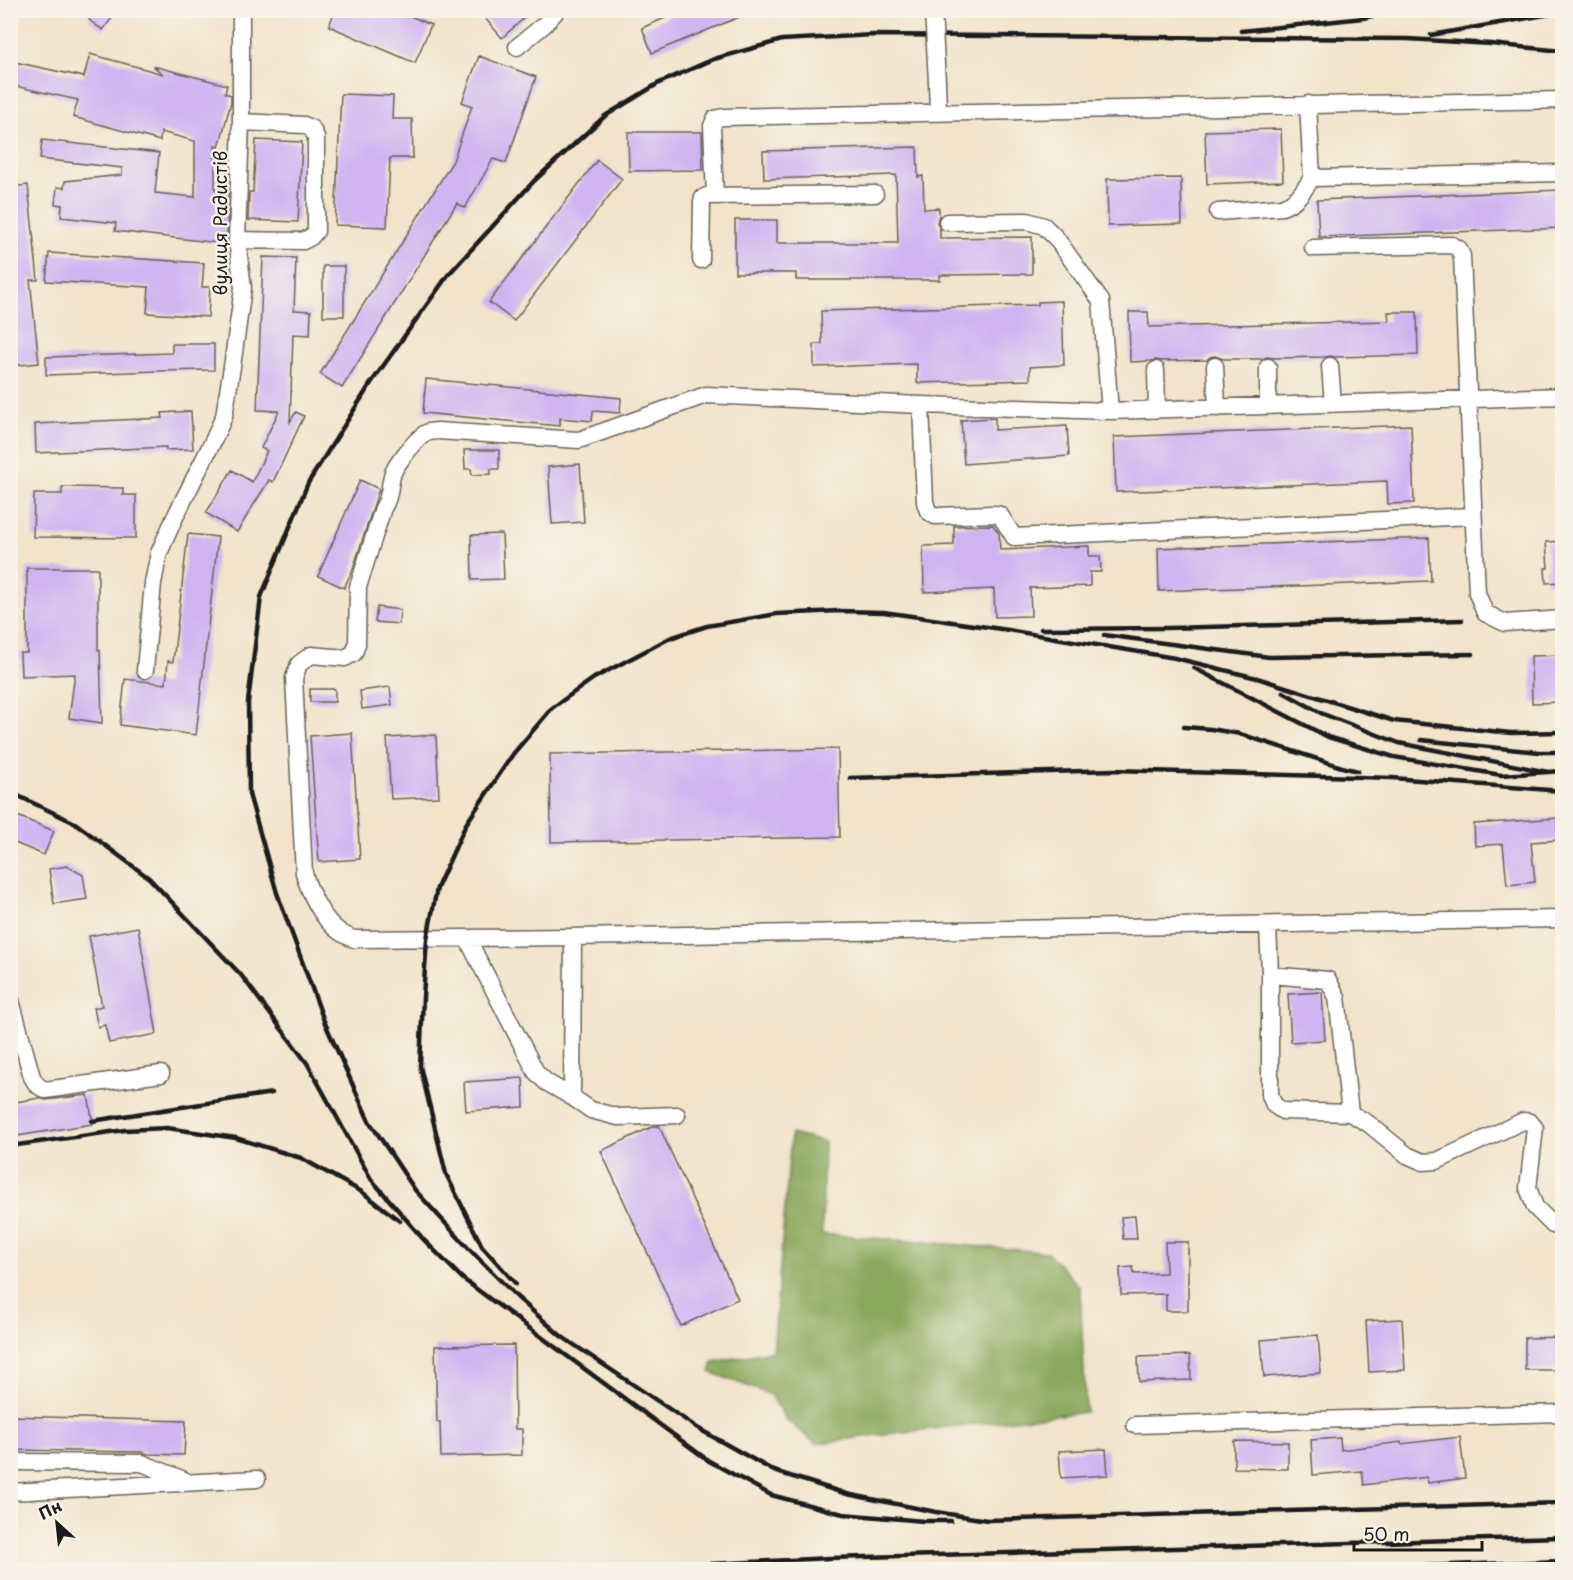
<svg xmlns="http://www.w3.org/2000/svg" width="1573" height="1580" font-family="'Playpen Sans',sans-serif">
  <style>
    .forest { fill: #8aa85b; stroke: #53623c; stroke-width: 1.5 }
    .building { fill: #d0b4f1 }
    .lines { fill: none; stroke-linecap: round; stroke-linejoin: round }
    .minor-casing { stroke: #676259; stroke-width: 19 }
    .minor { stroke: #fff; stroke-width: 16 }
    .rail { stroke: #1c1c1c; stroke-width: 4.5 }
    .minor-bridge-casing { stroke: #676259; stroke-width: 19; stroke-linecap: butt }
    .minor-bridge { stroke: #fff; stroke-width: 16 }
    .labels { text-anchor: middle; stroke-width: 5; stroke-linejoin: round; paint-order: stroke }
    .street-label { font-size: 18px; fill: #1c1c1c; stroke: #f7f3e8 }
  </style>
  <rect width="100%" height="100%" fill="#f7f3e8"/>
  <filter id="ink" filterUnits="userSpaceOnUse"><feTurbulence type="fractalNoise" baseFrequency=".0167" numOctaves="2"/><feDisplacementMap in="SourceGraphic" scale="12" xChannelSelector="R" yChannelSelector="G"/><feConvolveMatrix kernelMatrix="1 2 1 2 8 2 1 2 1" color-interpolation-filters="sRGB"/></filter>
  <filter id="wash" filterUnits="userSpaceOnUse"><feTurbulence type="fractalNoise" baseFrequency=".008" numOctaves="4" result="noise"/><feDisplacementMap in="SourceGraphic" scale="24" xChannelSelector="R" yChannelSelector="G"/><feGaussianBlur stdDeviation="1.35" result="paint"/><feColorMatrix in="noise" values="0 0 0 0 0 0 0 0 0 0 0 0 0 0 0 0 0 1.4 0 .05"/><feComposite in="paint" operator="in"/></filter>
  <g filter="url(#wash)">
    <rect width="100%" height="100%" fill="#f2e3ca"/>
    <path class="forest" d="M791,1134l33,8 -2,92 225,18 33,35 6,125 -209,23 -61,9 -30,-24 -15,-25 -61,-23 3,-10 60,-11z"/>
    <g id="blocks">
      <path class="building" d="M96,10h22l-15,20 -14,-10z
        M335,10h62l34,15 -16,38 -86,-37z
        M491,10h42l-31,28 -18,-21z
        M683,10h71v1l-102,42 -10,-25z
        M90,54l73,20 -10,-8 74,19 -2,8 6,2v7l-12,45 -4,-1v44h13l-1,54 -112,-13 1,-8 -55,-6 1,-12 -7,-1 2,-17 7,1 1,-7 57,-6v-7l-82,-9 2,-19 117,13 -4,40 40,4v-56l-34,-9 -1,9 -87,-24 5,-17 -68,-15v-24l74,16z
        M479,56l57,21 -30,86 -13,-4 -28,49 -8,-5 -115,185 -22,-14 133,-213 19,-55 -10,-4z
        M341,94l52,2 -1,23h20l1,39h-23l-3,69 -52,-2z
        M1281,129l2,52 -76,3 -2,-53z
        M628,132h74l1,38 -74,1z
        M256,140l46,2 -4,80 -50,-2 1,-28h4z
        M917,147l1,30 5,-1 1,33 15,-1v7l-2,8 3,6v9l92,-1v37l-92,1v5h-144v-7h-61v-53h42v23h121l-2,-68 -132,4 -1,-28z
        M597,160l25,19 -108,142 -25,-19z
        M1181,178l1,46 -74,2 -1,-47z
        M28,185l10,95h-8l9,83 -29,3v-179z
        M1563,190v38l-244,9 -2,-37z
        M49,253l155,10 -2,24h8l-2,30 -61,-4 2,-26 -103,-6z
        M263,257l33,1 -2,52 17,1 -1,24 -17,-1 -3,88 6,-10 8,4 -31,66 -4,-2 -32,52 -31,-19 26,-43 20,12 15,-31 -6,-3 18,-37 -22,-1z
        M323,266h21v50h-21z
        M1062,301l2,64 -34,2v13l-113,3v-19l-103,3v-23h8l-1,-33 217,-6v-3z
        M1129,312h19l1,15 240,-6 -1,-9h29l1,43 -83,2 -5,-1 -5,1 -51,1 -7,-1 -5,2h-39l-8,-3 -5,1 -3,3 -46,1 -5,-1 -5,1 -21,1z
        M172,344h42v26l-55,1 -113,4v-18l126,-4z
        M426,379l195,19 -1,15 -27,-2 -1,10 -32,-3v8l-137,-13z
        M191,411l2,38 -27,1v-3l-130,6 -1,-29 128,-6 -1,-5z
        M995,418v12l72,-4 2,30 -105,8 -3,-44z
        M1411,425l3,78 -26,1 -1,-23 -271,11 -2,-55z
        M464,450h35v19h-8v5l-19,1 -1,-6h-6z
        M580,464l4,58 -32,2 -4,-57z
        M360,480l19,9 -26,80 -9,19 -26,-12z
        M62,487l61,1v7h13v43l-103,-1 1,-43h28z
        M993,525l6,8 1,17 89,-4v10h11l1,16h-11v14l-60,2 1,28 -36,1 -1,-28 -70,3 -1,-46 31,-1v-19z
        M188,534l30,3 -22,198 -76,-10 5,-46 41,5 2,-23 5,1z
        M502,534l2,45 -32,1 -1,-45z
        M1429,538l2,43 -272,10 -1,-43z
        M1563,541v41l-17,1 -1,-15h3l-2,-26z
        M27,568h71v82h2l2,73 -33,-5 6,-44 -54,2 -1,-23h7z
        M377,607l23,3 -1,14 -24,-2z
        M1563,655v47l-31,1 -1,-47z
        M390,687l2,18 -30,4 -2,-18z
        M310,689h25v13h-25z
        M352,733l8,126 -41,3 -9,-126z
        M436,735l3,62 -48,2 -4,-61z
        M838,749l2,88 -289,5 -1,-88z
        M10,813l44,18 -10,24 -34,-14z
        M1558,818l1,22 -28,2 4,40 -28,3 -4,-41 -28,2 -1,-22z
        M67,866l16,9 4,24 -33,5 -5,-35z
        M138,927l19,107 -48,9 -4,-18 -7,2 -4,-19 8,-2 -13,-70z
        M1322,992l3,48 -34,2 -3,-48z
        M523,1078l1,29 -58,4 -2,-29z
        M88,1095l5,29 -83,13v-34l29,-5 7,2z
        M654,1126h5l79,173 -57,27 -80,-175z
        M1135,1216l2,23h-14l-2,-22z
        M1165,1242h23v69h-22v-17l-45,1 -1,-27 13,-1 1,7 32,-1z
        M1402,1319l3,51 -36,2 -3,-51z
        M1318,1335l3,38 -57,4 -3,-37z
        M1563,1337v33h-38v-32z
        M514,1345l1,84h7v26l-81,2 -1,-35h-3l-2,-76z
        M1190,1355l1,25 -52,2 -1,-25z
        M10,1416l176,5 -2,34 -36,-1 -6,-2 -132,-2z
        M1460,1437l5,41 -37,5 -1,-6 -63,8 -2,-14 -49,4 -2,-35 29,-2 1,12 60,-8v2z
        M1234,1441l54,1v27l-54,-1z
        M1106,1449l2,26 -47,3 -2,-27z"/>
    </g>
  </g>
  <g filter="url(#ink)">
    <use href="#blocks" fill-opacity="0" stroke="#676259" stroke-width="1.5"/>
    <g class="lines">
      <defs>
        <path id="minor" d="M517,47l27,-22 13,-15
          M937,82l1,29
          M1308,104l4,74 250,-5
          M715,196l-3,-70 3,-7 8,-2 839,-17
          M1218,212l64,-5c16,-6 21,-16 30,-29
          M947,222l80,-1 17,5 12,12 45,63 9,110
          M237,240l66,1 8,-4 5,-6v-94l-4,-8 -8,-4 -63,-3
          M1313,248l139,-3 7,4 3,7 15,337 8,20 20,10 57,-4
          M701,260l1,-58 1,-4 4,-2 168,-2
          M1215,366l2,42
          M1330,366l3,38
          M1268,367v39
          M1156,370l1,39
          M1562,396l-452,15 -189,-6 -215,-10 -127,45 -142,-9c-1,0 -8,1 -9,1 -10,4 -34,34 -36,44 -3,12 -2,22 -9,32l-25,79 -1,57 -3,9 -9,5 -34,-3 -12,9 -5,14 10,195c5,19 19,48 36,59 4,3 9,5 14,7l219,-2 989,-18
          M921,405l4,97 3,9 7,5 58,-2 7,1 14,22 459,-21
          M145,670l8,-87 6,-30 16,-36 40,-80 9,-21 8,-49 11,-79 -6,-48 4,-118v-112
          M1268,925l2,50v120l4,10 9,6 67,2 19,11 38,31 16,7 14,-1 86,-40 7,1 5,6 -7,60 7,19 18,18 9,3
          M573,937l-1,160 19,13 27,7 59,-2
          M467,938l69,134 10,10 26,15
          M1270,975l58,5 9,17 13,116
          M10,997l22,80 5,8 8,5 116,-16
          M1135,1425l427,-12
          M10,1462l132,1 42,17
          M10,1492l247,-13"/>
      </defs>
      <use href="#minor" class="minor-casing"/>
      <use href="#minor" class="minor"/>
      <path class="rail" d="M1241,31l122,-13 37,-8
        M1431,35l131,-23
        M1562,51l-71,-7 -83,-5 -535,-4 -91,5 -68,19 -55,24 -54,33 -71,65 -86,94 -77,108 -63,100 -47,114 -13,105 1,92 28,99 47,128 45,100 46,69 54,59 49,49 43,38 138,93 75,42 73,23 89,18 51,8 575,-17
        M1041,629l127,-1 294,-8
        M1104,635l165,22 204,-3
        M1194,668l134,69 66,20 107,18 47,-3
        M1283,692l40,22 76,29 149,29 14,-1
        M1184,727l27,2 29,5 102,33 16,4
        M1421,740l118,12h23
        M850,778l264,-8 278,8 170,13
        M10,792l65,31 74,55 92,97 66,88 64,116 53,61 39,39 246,182 62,34 72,19 81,7h27
        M92,1121l180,-28
        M10,1146l115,-16 42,-2 69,10 65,20 61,34 38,29
        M516,1284l-34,-38 -36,-72 -26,-108 3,-69 4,-58 10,-51 29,-64 47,-70 39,-46 42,-30 76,-40 37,-12 70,-12 61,-3 46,1 124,18 167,28 82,20 137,43 117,12 51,-1
        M584,1570l246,-12 732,-21
        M1311,1570l251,-9"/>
      <defs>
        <path id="minor-bridge" d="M933,10l4,72"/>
      </defs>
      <use href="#minor-bridge" class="minor-bridge-casing"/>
      <use href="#minor-bridge" class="minor-bridge"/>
    </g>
  </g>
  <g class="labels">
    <g class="street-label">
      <text transform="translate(221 223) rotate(-90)" y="6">вулиця Радистів</text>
    </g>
  </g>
  <rect width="1573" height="1580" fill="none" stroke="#f7f3e8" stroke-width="36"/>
  <g transform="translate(57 1523) rotate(333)" stroke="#f7f3e8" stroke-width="4.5" paint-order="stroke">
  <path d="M0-4.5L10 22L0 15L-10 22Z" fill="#1c1c1c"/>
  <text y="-9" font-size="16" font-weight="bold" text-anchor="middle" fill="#1c1c1c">Пн</text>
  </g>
  <path d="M1354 1541v9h128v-9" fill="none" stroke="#1c1c1c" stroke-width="3"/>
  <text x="1363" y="1541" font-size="18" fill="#1c1c1c" stroke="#f7f3e8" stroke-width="4.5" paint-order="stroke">50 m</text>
</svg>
